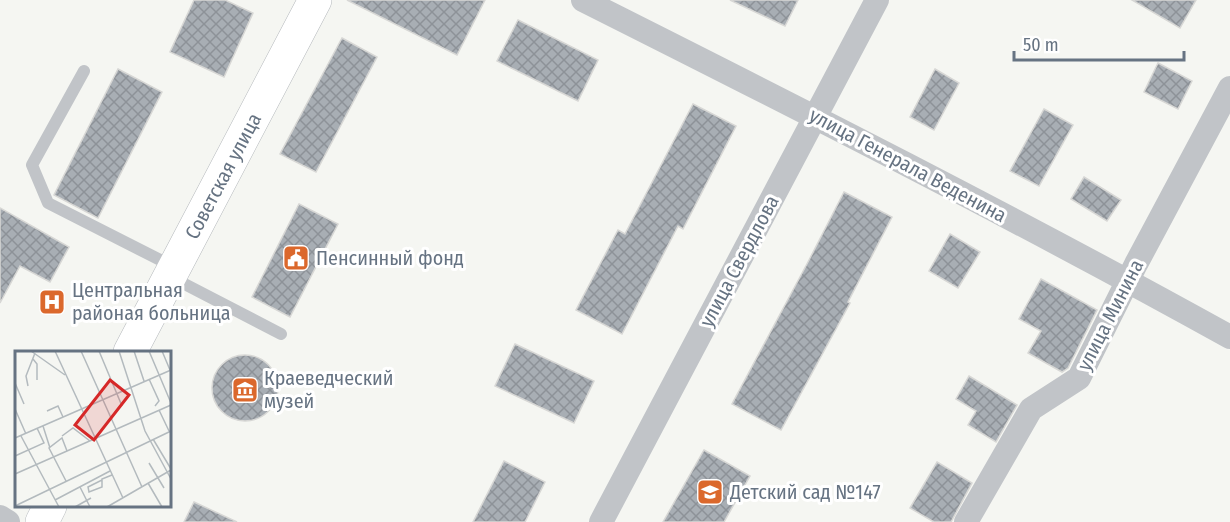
<svg xmlns="http://www.w3.org/2000/svg" width="1230" height="522" font-family="'Fira Sans Condensed',sans-serif">
  <style>
    .building { fill: url(#building-cross-hatch); stroke: #d7d7d5; stroke-width: 1.5 }
    .lines { fill: none; stroke-linecap: round; stroke-linejoin: round }
    .secondary-casing { stroke: #b4b8bc; stroke-width: 34 }
    .lane { stroke: #c1c4c8; stroke-width: 12 }
    .street { stroke: #c1c4c8; stroke-width: 24 }
    .secondary { stroke: #fff; stroke-width: 33 }
    .labels { text-anchor: middle; stroke-width: 6; stroke-linejoin: round; paint-order: stroke }
    .street-label { font-size: 20px; fill: #667382; stroke: #fff }
    .poi-label { font-size: 20px; fill: #667382; stroke: #fff; text-anchor: start }
    .inset-road { fill: none; stroke: #b3babe; stroke-width: 1.5 }
    .view { fill: #d62828; fill-opacity: 0.15; stroke: #d62828; stroke-width: 3 }
    .inset-edge { fill: none; stroke: #667382; stroke-width: 3 }
  </style>
  <defs>
    <pattern id="building-cross-hatch" width="8" height="8" patternUnits="userSpaceOnUse" patternTransform="scale(1.5)"><rect width="8" height="8" fill="#a8aeb4"/><path d="M0 0l8 8M0 8l8-8" fill="none" stroke="#8d9298"/></pattern>
  </defs>
  <rect width="100%" height="100%" fill="#f5f6f2"/>
  <path class="building" d="M194,0h31l28,13 -29,64 -54,-25z
    M347,0h138l-28,55z
    M730,0h68l-13,26z
    M1132,0h64l-16,28z
    M518,20l80,40 -20,41 -81,-40z
    M342,38l35,19 -61,115 -36,-18z
    M1158,63l34,18 -14,28 -34,-17z
    M118,69l44,23 -64,126 -44,-23z
    M935,69l24,14 -25,47 -24,-13z
    M693,104l43,22 -53,103 -5,-3 -56,108 -46,-24 42,-80 7,4z
    M1044,109l29,16 -34,61 -29,-15z
    M1084,177l37,23 -14,21 -36,-22z
    M844,192l48,25 -44,85 2,1 -69,127 -49,-26 76,-142z
    M299,204l39,20 -48,93 -38,-20z
    M0,208l69,39 -19,35 -30,-16 -20,37z
    M950,234l30,18 -22,36 -29,-17z
    M1041,279l56,31 -29,58 -6,4 -34,-19 13,-22 -22,-12z
    M515,344l79,37 -20,42 -79,-37z
    M212 388a33 33 0 1 1 66 0a33 33 0 1 1-66 0Z
    M969,376l48,29 -21,37 -28,-17 8,-14 -20,-12z
    M704,450l46,26 -26,46h-61z
    M504,461l41,21 -20,40h-52z
    M937,462l35,21 -21,39h-17l-24,-14z
    M194,502l43,20h-53z"/>
  <g class="lines">
    <defs>
      <path id="secondary" d="M130,352l185,-352
        M42,522l8,-16"/>
    </defs>
    <use href="#secondary" class="secondary-casing"/>
    <path class="lane" d="M84,71l-52,94 16,38 126,64
      M171,277l110,57"/>
    <path class="street" d="M583,0c217,109 434,219 647,337
      M0,517l8,5
      M601,522l276,-522
      M966,522l65,-113 48,-31 57,-114 94,-176"/>
    <use href="#secondary" class="secondary"/>
  </g>
  <defs>
    <symbol id="civic-square" viewBox="-11 -11 22 22"><rect x="-9" y="-9" width="18" height="18" rx="4" fill="#db682c" stroke="#fff"/><path d="M-.6-6.5H3V-4.5H.6V-3L4-1V1h2V6H-6V1h2V-1L-.6-3ZM-1.2 2.5V6h2.4V2.5Z" fill="#fff"/></symbol>
    <symbol id="hospital-square" viewBox="-11 -11 22 22"><rect x="-9" y="-9" width="18" height="18" rx="4" fill="#db682c" stroke="#fff"/><path d="M-5-5h3v3.5h4V-5h3V5h-3V1.5h-4V5h-3Z" fill="#fff"/></symbol>
    <symbol id="museum-square" viewBox="-11 -11 22 22"><rect x="-9" y="-9" width="18" height="18" rx="4" fill="#db682c" stroke="#fff"/><path d="M0-6L6-3V-2H-6V-3ZM-5-1h2V3h-2ZM-1-1h2V3h-2ZM3-1h2V3H3ZM-6 4H6V6H-6Z" fill="#fff"/></symbol>
    <symbol id="school-square" viewBox="-11 -11 22 22"><rect x="-9" y="-9" width="18" height="18" rx="4" fill="#db682c" stroke="#fff"/><path d="M0-5L7-2L0 1L-7-2ZM-4 1L0 2.5L4 1V4Q0 6-4 4Z" fill="#fff"/></symbol>
  </defs>
  <g fill-rule="evenodd">
    <use href="#civic-square" x="281" y="243" width="30" height="30"/>
    <use href="#hospital-square" x="37" y="287" width="30" height="30"/>
    <use href="#museum-square" x="230" y="375" width="30" height="30"/>
    <use href="#school-square" x="695" y="477" width="30" height="30"/>
  </g>
  <g class="labels">
    <g class="street-label">
      <text transform="translate(908 165) rotate(28)" y="7">улица Генерала Веденина</text>
      <text transform="translate(223 176) rotate(-62)" y="7">Советская улица</text>
      <text transform="translate(739 261) rotate(-62)" y="7">улица Свердлова</text>
      <text transform="translate(1110 315) rotate(-63)" y="7">улица Минина</text>
    </g>
    <g class="poi-label">
      <text x="316" y="265">Пенсинный фонд</text>
      <text x="72" y="297">Центральная<tspan x="72" dy="23">районая больница</tspan></text>
      <text x="264" y="385">Краеведческий<tspan x="264" dy="23">музей</tspan></text>
      <text x="730" y="499">Детский сад №147</text>
    </g>
  </g>
  <g transform="translate(15 351)">
    <rect width="156" height="156" fill="#f5f6f2"/>
    <path class="inset-road" d="M16,0l34,24M40,0l68,147M66,0l61,136M84,0l23,55M104,0l26,80 26,48M119,0l10,30M134,0l22,52M147,0l8,19M18,8l4,5v16M134,28l10,22 -4,5M0,32l9,21M13,35l-2,-10 9,-23M0,58l11,25M144,59l10,21M32,60l11,-5 5,11M28,75l7,22M6,85l38,71M47,85l11,-8 17,13M0,87l156,-68M138,88l18,30M0,105l29,-13 -7,-15M134,112l15,25M0,123l156,-69M87,129l-14,7 1,5 13,-5v-8l10,-4M51,130l-17,-33 13,-10 5,13M133,132l14,24M65,136l10,20M40,149l55,-29M0,155l156,-75M60,156l16,-9M92,156l64,-37"/>
    <path class="view" d="M95,29l19,15 -35,45 -19,-15z"/>
    <rect width="156" height="156" class="inset-edge"/>
  </g>
  <path d="M1014 51v9h170v-9" fill="none" stroke="#667382" stroke-width="3"/>
  <text x="1023" y="51" font-size="18" fill="#667382" stroke="#ffffff" stroke-width="4.5" paint-order="stroke">50 m</text>
</svg>
